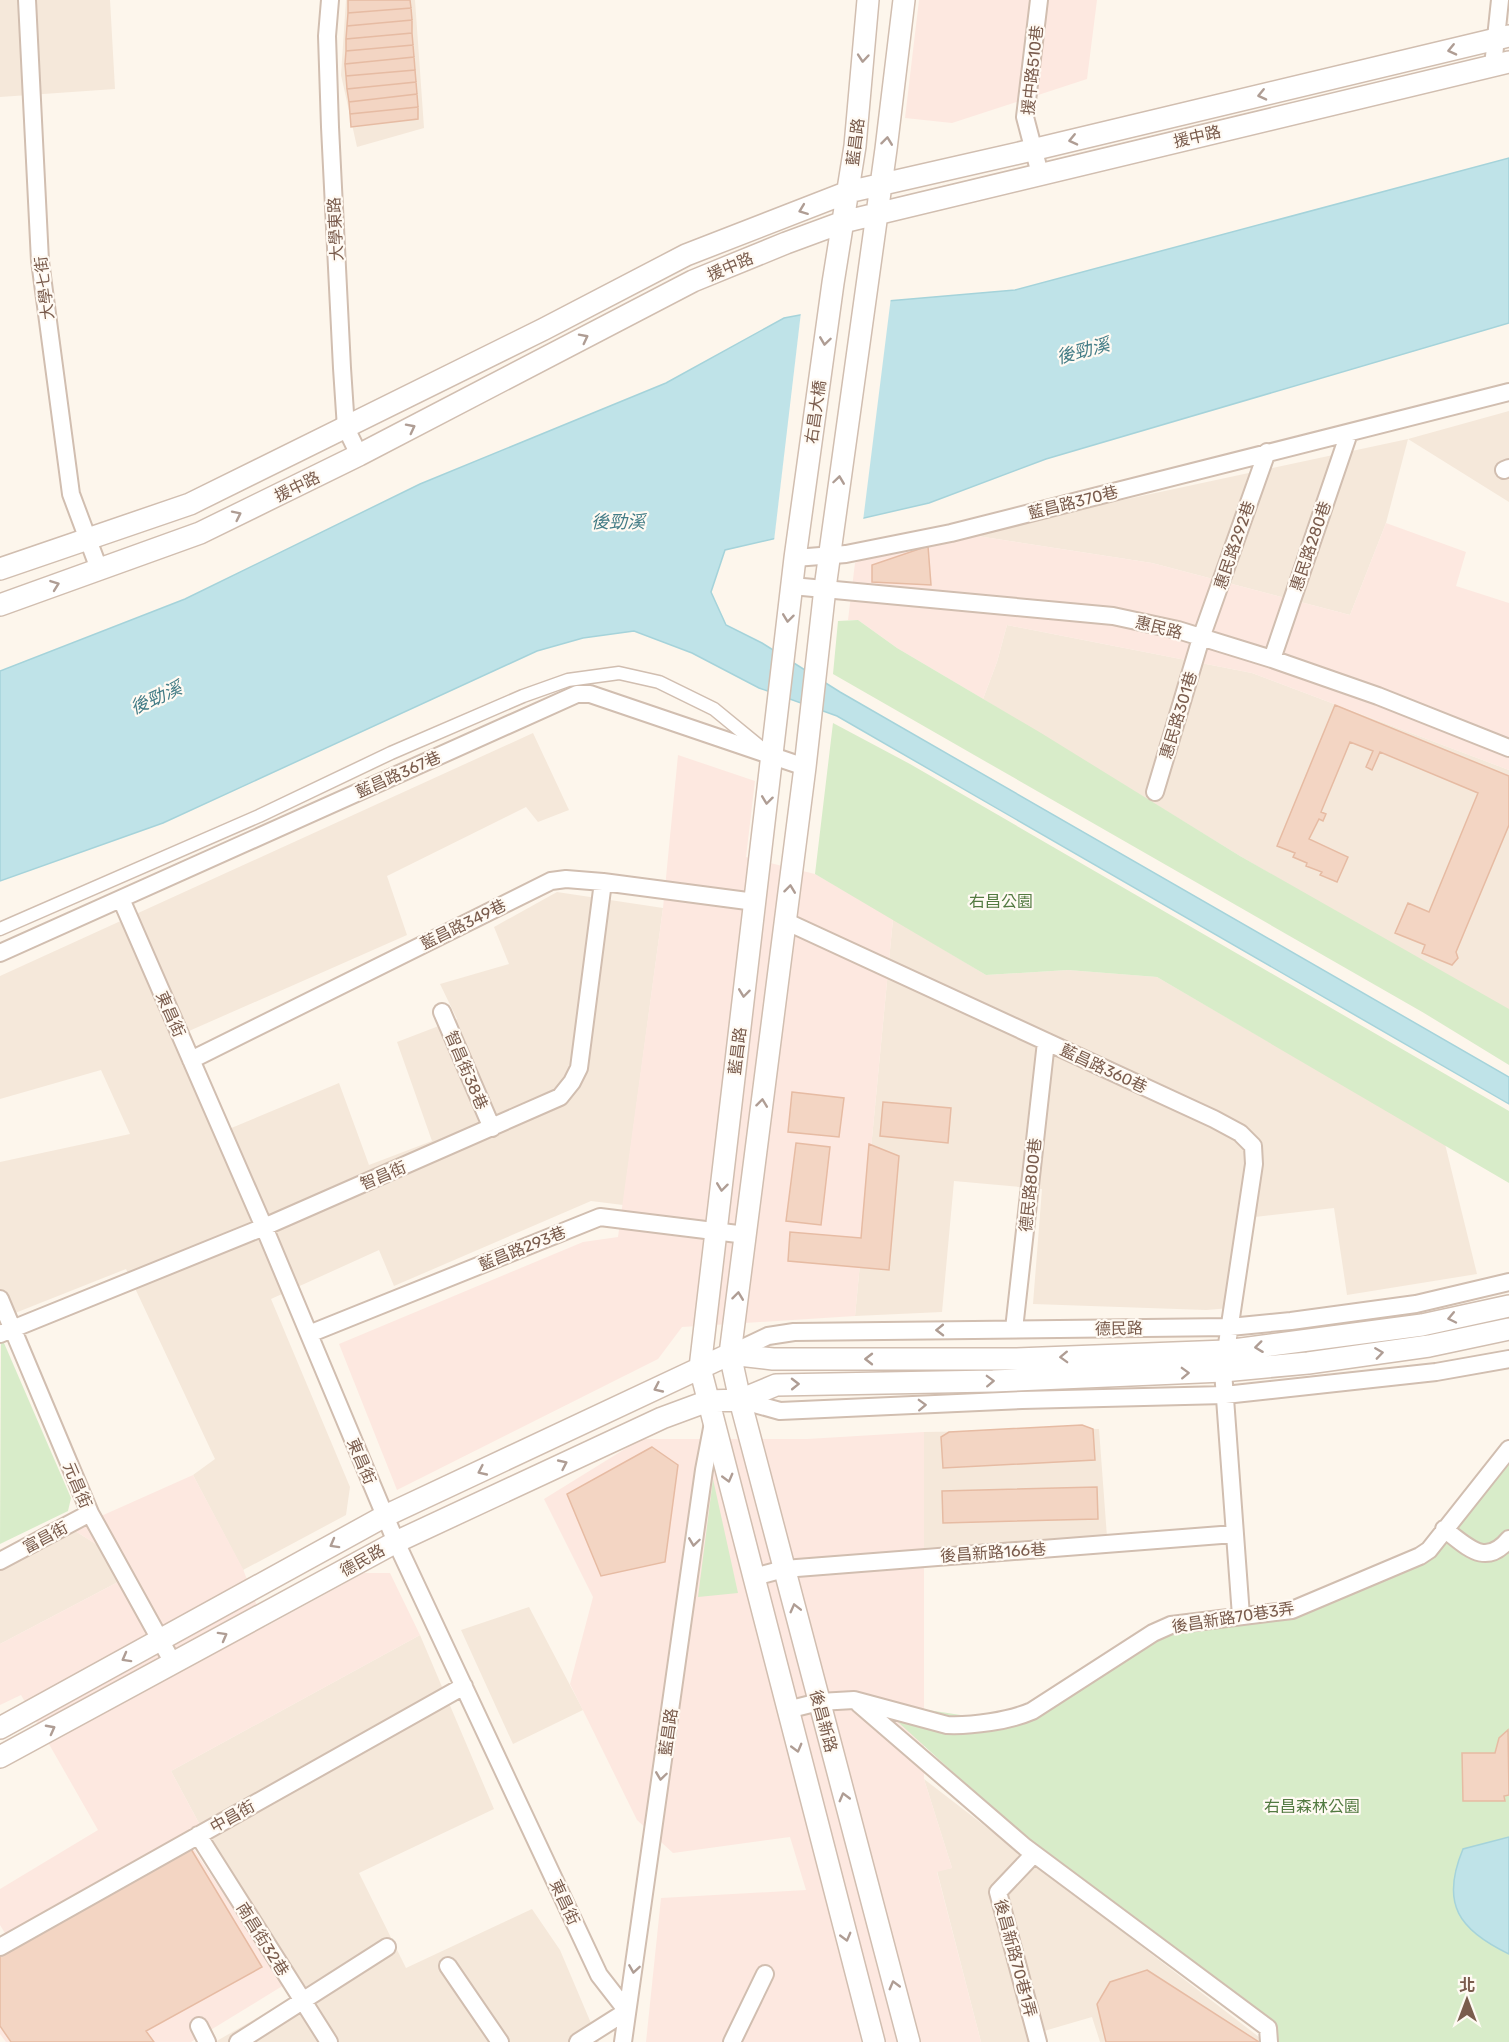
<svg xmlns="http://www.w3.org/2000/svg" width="1509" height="2042" font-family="Rubik,'Noto Sans TC',sans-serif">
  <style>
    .residential { fill: #f5e8da }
    .commercial { fill: #fde8e0 }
    .green { fill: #d8ecc9 }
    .water { fill: #bfe3e8; stroke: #a5d3da; stroke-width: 1.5 }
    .pier { fill: #fdf6ec }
    .building { fill: #f3d5c3; stroke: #e6bba3; stroke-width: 1.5 }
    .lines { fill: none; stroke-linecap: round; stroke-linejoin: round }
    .pedestrian-casing { stroke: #d1beb0; stroke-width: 15 }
    .minor-casing { stroke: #d1beb0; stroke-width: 20 }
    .tertiary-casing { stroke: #d1beb0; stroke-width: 24 }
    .pedestrian { stroke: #fff; stroke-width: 12 }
    .minor { stroke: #fff; stroke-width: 16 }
    .tertiary { stroke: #fff; stroke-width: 21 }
    .oneway { stroke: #af9d94 }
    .labels { text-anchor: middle; stroke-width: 4.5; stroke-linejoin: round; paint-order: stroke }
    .street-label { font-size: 16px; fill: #7a5c4d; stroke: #fffaf3 }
    .park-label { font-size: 16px; fill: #537a41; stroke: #fffaf3 }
    .water-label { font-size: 18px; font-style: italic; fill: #437c86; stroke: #fffaf3 }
  </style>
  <rect width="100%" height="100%" fill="#fdf6ec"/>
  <path class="residential" d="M0,0h110l5,89 -115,8z
    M346,0h69l9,128 -67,19 -16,-72z
    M1509,411v91l-101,-63 -22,84 -36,92 -198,-52 -188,-29 444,-95z
    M1007,625l245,48 257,97v243l-269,-157 -257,-157 14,-37z
    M533,733l36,77 -31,12 -12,-15 -139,69 20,59 -218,96 28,103 122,-51 30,82 63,-24 -35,-99 60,-23 -17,-35 69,-20 -15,-37 63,-35 106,16 -40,297 -32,-4 -197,85 -15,-36 -108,49 79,188 -4,28 -103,55 -50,-95 22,-16 -89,-190 -126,50v-157l130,-28 -29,-64 -101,29v-123z
    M893,919l93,56 82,-5 89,7 288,167 32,130 -130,21 -13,-87 -79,9 -13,90 -36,3 -173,-6 9,-115 -88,-8 -12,131 -87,4z
    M1099,1429l8,108 -183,11v-116z
    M72,1529l27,17 19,36 -118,62v-75z
    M529,1607l54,103 -70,34 -52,-114z
    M420,1635l74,174 -135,64 47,95 126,-59 28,41 39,92h-384l92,-53 -107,-164 -29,-54z
    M924,1779l335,258v5h-159l-8,-25 -65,19 2,6h-48l-44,-171 15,-3z"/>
  <path class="commercial" d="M919,0h178l-10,79 -135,44 -47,-5z
    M1386,523l80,29 -10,34 53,17v167l-257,-97 -245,-48 -10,37 -14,37 -86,-51 -39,-28h-10l7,-57 22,-10 87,-19 188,29 198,52z
    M678,755l77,26 -9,76 69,17 78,45 -38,397 -173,11 -24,32 -261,131 -58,-146 244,-102 35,-5 45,-329z
    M924,1432v347l28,89 -15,4 44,170h-335l15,-144 145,-8 -16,-53 -117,16 -36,-33 -67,-136 23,-87 -49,-98 97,-60h166z
    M193,1475l50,94 22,58 99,-54h26l30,62 -249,136 29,54 -17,8 101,152 -93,57h-185l-6,-8v-78l14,-8 -14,-23v-36l98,-59 -77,-135 -21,10v-61l118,-62 -19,-36 -27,-17z"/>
  <path class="green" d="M858,620l39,28 144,85 199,123 269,153v56l-85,-52 -591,-339 5,-53z
    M833,723l77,41 599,347v72l-352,-206 -89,-7 -82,5 -171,-101z
    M1,1336l70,162 -3,13 -68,33z
    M1509,1448v594h-232v-5l-6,-18 -236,-172 -159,-145 91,14 60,-9 142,-82 153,-20 108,-56z
    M713,1479l25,114 -40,4z"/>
  <path class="water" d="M1509,158v165l-463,136 -117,44 -204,47 -14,42 15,33 36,18 78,49 669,385v27l-672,-388 -78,-28 -67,-35 -58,-22 -51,7 -46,13 -374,172 -163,58v-210l185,-72 235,-115 246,-101 118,-65 80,-15 151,-13z
    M1509,1837v117c-50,-24 -69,-50 -46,-105z"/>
  <path class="pier" d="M891,297l-28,224 -89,20 27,-229 63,-12z"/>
  <path class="building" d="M348,0h62l1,8 -63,5z
    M411,8l1,12 -65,6 1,-13z
    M412,20v13l-66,6 1,-13z
    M412,33l1,12 -67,6v-12z
    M413,45l1,12 -69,7 1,-13z
    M414,57l1,13 -69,6 -1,-12z
    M415,70l1,12 -69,7 -1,-13z
    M416,82l1,12 -68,8 -2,-13z
    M417,94l1,13 -68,7 -1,-12z
    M418,107v12l-67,8 -1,-13z
    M928,546l3,39 -59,-3v-17z
    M1335,705l174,71v49l-53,127 2,6 -6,7 -30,-12 3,-8 -30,-12 13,-30 21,9 49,-119 -98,-41 -8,18 -6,-3 7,-16 -23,-9 -29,70 5,2 -3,7 -4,-2 -10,20 39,18 -11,25 -17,-7 2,-3 -16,-6 1,-3 -14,-6 2,-4 -18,-7z
    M792,1092l52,6 -5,39 -51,-5z
    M883,1102l68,6 -3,35 -68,-7z
    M796,1143l34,4 -9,78 -35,-4z
    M869,1144l30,12 -10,114 -101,-9 2,-29 71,6z
    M1082,1425l11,4 2,31 -152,8 -2,-31 8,-5z
    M652,1447l26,18 -13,97 -64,14 -34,-82z
    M1097,1487l1,32 -155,4 -1,-32z
    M1508,1730l1,65 -5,1 1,5h-42l-1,-48h33l4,-15z
    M188,1844l74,123 -116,64 8,11h-143l-11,-16v-76z
    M1147,1970l112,72h-153l-9,-38 13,-22z"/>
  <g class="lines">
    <defs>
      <path id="pedestrian" d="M0,929l259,-113 132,-63 132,-57 45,-16 51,-7 40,9 55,27 50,41"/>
      <path id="minor" d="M27,0l13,261 31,233 28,75
        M330,0l-3,36 3,91 12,241 4,60 13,27
        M1039,0l-14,117 15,57
        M1493,66l7,-66
        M1504,470l5,-2
        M795,558l51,-4 105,-21 558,-141
        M792,586l321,30 65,14 94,29 106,37 131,52
        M1272,659l77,-226
        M1155,792l46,-154 66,-186
        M121,899l143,328 132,315 203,433 28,36
        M785,921l429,198 26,14 13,13 1,18 -31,207 18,245
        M0,953l577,-259h13l215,73
        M442,1012l50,116
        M191,1060l360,-179 15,-2 37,3 152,20
        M0,1299l90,214 83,150
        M1014,1329l32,-287
        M0,1334l264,-107 296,-130 12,-15 7,-14 24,-186
        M309,1334l291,-117 146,18
        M730,1354l38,-18 26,-4 436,-5 61,-6 125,-17 93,-22
        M740,1400l40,11 242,-11 203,-5 211,-23 73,-13
        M1444,1529c23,17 41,39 65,10
        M0,1561l90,-48
        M754,1577l30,-8 450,-35
        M859,1704l166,143 243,181 1,14
        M787,1710l32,-8 35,-2 93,25c25,1 62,-4 85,-14l121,-78 18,-8 121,-15 128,-54 9,-6 80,-101
        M198,1835l131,207
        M1034,1854l-36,38 40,150
        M0,1947l464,-261
        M448,1966l52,76
        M199,2026l8,16
        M238,2042l149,-95
        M578,2042l49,-31
        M623,2042l81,-572 9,-47
        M732,2042l33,-68"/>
      <path id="tertiary" d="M868,0l-13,146 -22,137 -38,275 -95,810 174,674
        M904,0l-18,149 -61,439 -20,179 -75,587 10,46 169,642
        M0,569l190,-65 354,-175 142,-74 162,-63 184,-42 477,-114
        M0,605l200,-72 159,-78 334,-174 93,-38 57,-21 666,-160
        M0,1728l385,-212 345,-162 43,5h242l211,-8 196,-26 87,-19
        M0,1757l396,-215 266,-124 46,-17 32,-1 36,-15 217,-4 230,-10 85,-8 121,-17 80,-17"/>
    </defs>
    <use href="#pedestrian" class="pedestrian-casing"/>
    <use href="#minor" class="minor-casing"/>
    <use href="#tertiary" class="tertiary-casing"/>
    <use href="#pedestrian" class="pedestrian"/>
    <use href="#minor" class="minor"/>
    <use href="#tertiary" class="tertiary"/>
  </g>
  <defs><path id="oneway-chevron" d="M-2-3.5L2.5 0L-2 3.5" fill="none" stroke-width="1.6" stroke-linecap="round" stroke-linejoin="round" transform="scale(1.5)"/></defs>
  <g class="oneway">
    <use href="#oneway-chevron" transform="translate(1452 50) rotate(167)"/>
    <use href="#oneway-chevron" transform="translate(863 58) rotate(95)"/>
    <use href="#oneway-chevron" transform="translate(1262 95) rotate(167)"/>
    <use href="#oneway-chevron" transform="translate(1073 140) rotate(167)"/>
    <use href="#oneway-chevron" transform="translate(887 141) rotate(-83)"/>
    <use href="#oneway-chevron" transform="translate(803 210) rotate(159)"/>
    <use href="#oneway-chevron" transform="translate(584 338) rotate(-27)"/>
    <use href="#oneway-chevron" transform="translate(825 341) rotate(98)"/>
    <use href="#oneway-chevron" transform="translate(411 428) rotate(-27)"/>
    <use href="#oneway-chevron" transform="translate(839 480) rotate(-82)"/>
    <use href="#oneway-chevron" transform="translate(237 515) rotate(-26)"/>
    <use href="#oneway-chevron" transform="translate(55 585) rotate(-20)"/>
    <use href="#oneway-chevron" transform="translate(788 618) rotate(97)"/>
    <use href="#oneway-chevron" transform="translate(767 800) rotate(97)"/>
    <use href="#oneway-chevron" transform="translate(790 889) rotate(-83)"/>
    <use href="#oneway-chevron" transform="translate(744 993) rotate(97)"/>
    <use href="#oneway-chevron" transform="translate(762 1103) rotate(-83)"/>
    <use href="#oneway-chevron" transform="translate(722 1187) rotate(97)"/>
    <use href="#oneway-chevron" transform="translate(738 1296) rotate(-83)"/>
    <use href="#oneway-chevron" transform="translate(1452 1318) rotate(168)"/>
    <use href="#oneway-chevron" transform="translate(940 1330) rotate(179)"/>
    <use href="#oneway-chevron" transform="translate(1259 1347) rotate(173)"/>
    <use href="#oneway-chevron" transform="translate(1379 1353) rotate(-8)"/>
    <use href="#oneway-chevron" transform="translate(1064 1357) rotate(178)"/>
    <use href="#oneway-chevron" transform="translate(869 1359) rotate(180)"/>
    <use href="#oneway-chevron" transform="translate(1185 1373) rotate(-2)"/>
    <use href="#oneway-chevron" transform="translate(990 1381) rotate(-2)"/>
    <use href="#oneway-chevron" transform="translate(795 1384) rotate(-1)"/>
    <use href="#oneway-chevron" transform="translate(658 1388) rotate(155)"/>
    <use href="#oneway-chevron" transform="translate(922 1405) rotate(-2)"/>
    <use href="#oneway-chevron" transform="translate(563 1464) rotate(-25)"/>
    <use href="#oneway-chevron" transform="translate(482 1471) rotate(155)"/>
    <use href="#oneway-chevron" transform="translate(728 1478) rotate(75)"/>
    <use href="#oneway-chevron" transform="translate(694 1542) rotate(98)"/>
    <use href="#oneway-chevron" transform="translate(334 1544) rotate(151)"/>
    <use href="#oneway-chevron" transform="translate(795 1608) rotate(-104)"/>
    <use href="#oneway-chevron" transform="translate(223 1636) rotate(-29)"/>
    <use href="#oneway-chevron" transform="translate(126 1658) rotate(151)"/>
    <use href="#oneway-chevron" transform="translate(51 1729) rotate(-28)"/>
    <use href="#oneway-chevron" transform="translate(797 1748) rotate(75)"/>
    <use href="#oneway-chevron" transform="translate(661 1776) rotate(98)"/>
    <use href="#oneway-chevron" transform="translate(844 1797) rotate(-105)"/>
    <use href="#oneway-chevron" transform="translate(846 1937) rotate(75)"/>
    <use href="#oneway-chevron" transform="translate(634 1969) rotate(99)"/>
    <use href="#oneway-chevron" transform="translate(894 1985) rotate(-105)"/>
  </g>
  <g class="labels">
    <g class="street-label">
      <text transform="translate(1032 70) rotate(-84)" y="6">援中路510巷</text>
      <text transform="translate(1197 136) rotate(-13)" y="6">援中路</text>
      <text transform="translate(855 142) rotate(-83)" y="6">藍昌路</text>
      <text transform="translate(335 229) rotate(-93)" y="6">大學東路</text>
      <text transform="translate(730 266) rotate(-23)" y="6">援中路</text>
      <text transform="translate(44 288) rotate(-97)" y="6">大學七街</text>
      <text transform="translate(815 412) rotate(-82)" y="6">右昌大橋</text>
      <text transform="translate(297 486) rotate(-26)" y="6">援中路</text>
      <text transform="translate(1073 502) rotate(-14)" y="6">藍昌路370巷</text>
      <text transform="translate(1234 545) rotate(-71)" y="6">惠民路292巷</text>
      <text transform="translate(1310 546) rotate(-71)" y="6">惠民路280巷</text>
      <text transform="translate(1159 627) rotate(14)" y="6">惠民路</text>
      <text transform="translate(1178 715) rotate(-73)" y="6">惠民路301巷</text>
      <text transform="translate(398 774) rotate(-24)" y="6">藍昌路367巷</text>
      <text transform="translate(463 924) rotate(-26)" y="6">藍昌路349巷</text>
      <text transform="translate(171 1014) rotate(66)" y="6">東昌街</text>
      <text transform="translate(737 1051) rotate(-83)" y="6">藍昌路</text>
      <text transform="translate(1104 1068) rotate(25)" y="6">藍昌路360巷</text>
      <text transform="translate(467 1070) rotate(67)" y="6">智昌街38巷</text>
      <text transform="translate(383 1175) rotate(-23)" y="6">智昌街</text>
      <text transform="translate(1030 1185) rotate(-84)" y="6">德民路800巷</text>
      <text transform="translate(522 1248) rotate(-22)" y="6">藍昌路293巷</text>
      <text transform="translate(1119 1328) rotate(-1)" y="6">德民路</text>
      <text transform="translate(362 1461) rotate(67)" y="6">東昌街</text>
      <text transform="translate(78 1485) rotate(67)" y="6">元昌街</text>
      <text transform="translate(45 1537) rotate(-28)" y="6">富昌街</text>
      <text transform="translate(993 1552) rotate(-4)" y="6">後昌新路166巷</text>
      <text transform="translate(362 1560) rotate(-29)" y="6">德民路</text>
      <text transform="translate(1233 1617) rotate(-9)" y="6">後昌新路70巷3弄</text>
      <text transform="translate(824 1721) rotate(75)" y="6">後昌新路</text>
      <text transform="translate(668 1732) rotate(-82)" y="6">藍昌路</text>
      <text transform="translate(232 1816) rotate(-29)" y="6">中昌街</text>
      <text transform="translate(565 1902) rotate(65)" y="6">東昌街</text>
      <text transform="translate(263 1939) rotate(58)" y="6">南昌街32巷</text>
      <text transform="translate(1016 1958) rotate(75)" y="6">後昌新路70巷1弄</text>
    </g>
    <g class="park-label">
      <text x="1001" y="907">右昌公園</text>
      <text x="1312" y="1812">右昌森林公園</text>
    </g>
    <g class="water-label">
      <text transform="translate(1083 351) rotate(-15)" y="6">後勁溪</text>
      <text x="618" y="528">後勁溪</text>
      <text transform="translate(156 698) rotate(-24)" y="6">後勁溪</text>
    </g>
  </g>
  <g transform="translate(1467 2000)" stroke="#fffaf3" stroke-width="4.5" paint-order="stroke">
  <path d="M0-4.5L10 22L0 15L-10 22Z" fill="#7a5c4d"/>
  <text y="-9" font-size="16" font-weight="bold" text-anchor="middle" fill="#7a5c4d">北</text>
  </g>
</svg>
